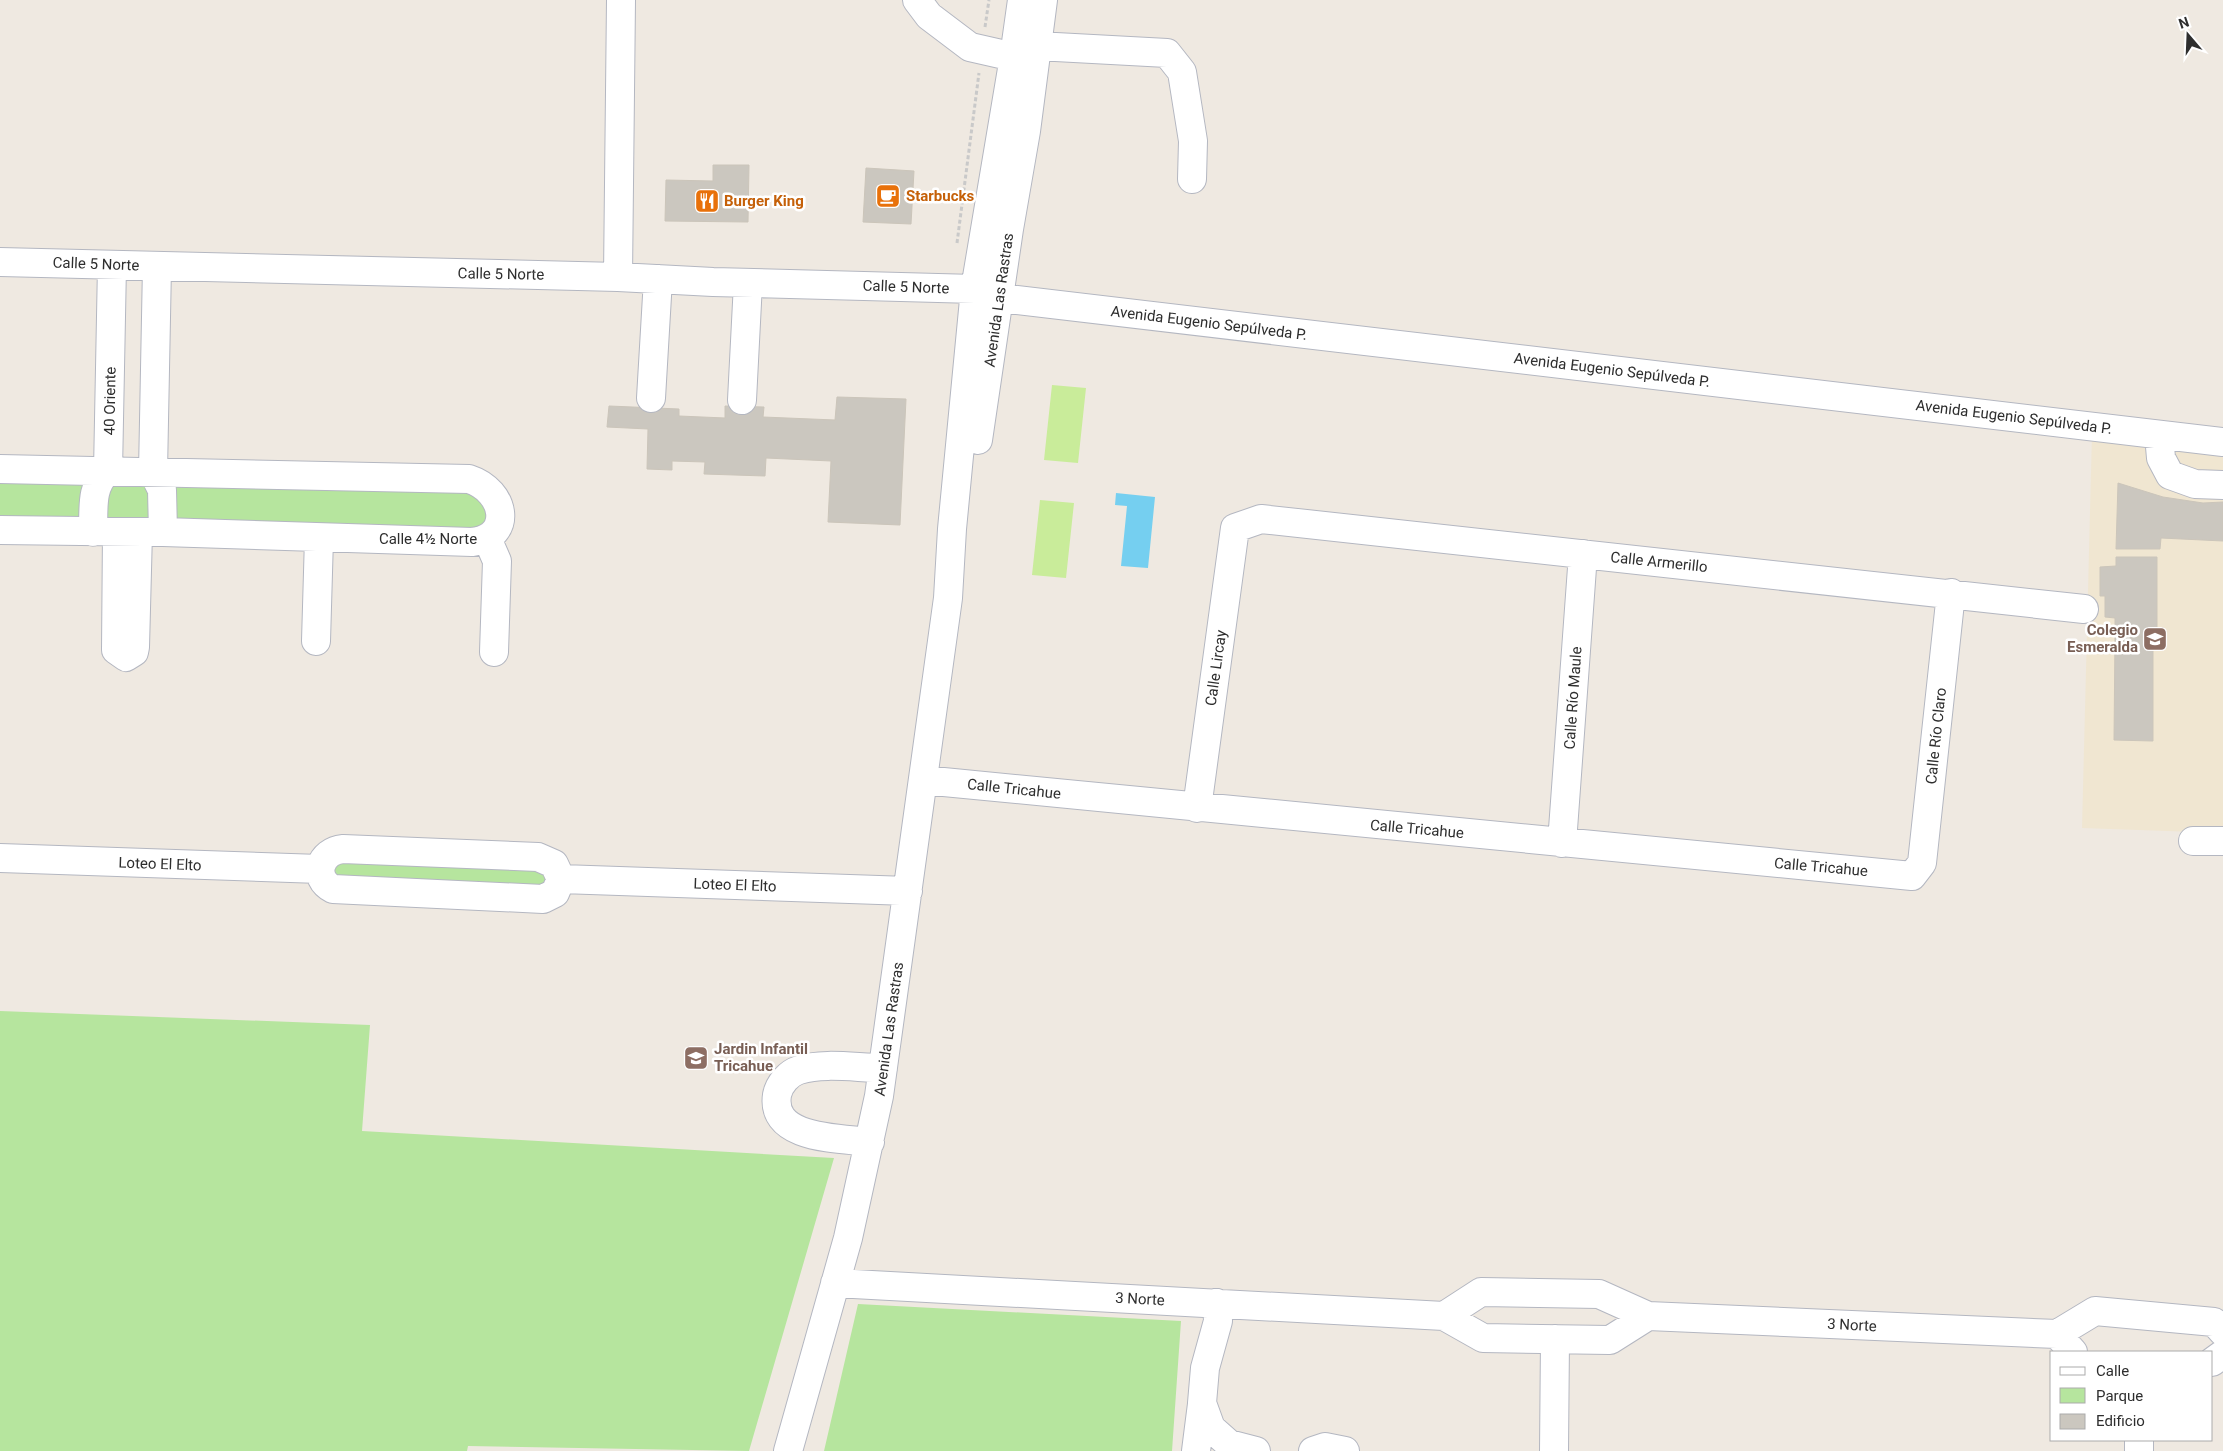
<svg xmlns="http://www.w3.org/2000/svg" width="2223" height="1451" font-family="Roboto,sans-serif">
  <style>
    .education { fill: #f0e6d1 }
    .green { fill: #b6e59e }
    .pitch { fill: #c9ec9a }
    .water { fill: #75cff0 }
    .building { fill: #cbc7bf; stroke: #cbc5ba }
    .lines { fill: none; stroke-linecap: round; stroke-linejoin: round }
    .minor-casing { stroke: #b4b7c1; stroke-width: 30 }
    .path { stroke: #c9c9c9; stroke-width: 3; stroke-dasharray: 4 2.5; stroke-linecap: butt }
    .minor { stroke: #fff; stroke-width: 28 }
    .labels { text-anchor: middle; stroke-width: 5; stroke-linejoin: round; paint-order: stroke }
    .food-label { font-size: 15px; font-weight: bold; fill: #c56008; stroke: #fff; text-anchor: start }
    .street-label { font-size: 15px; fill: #2e2e2e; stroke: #fff }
    .education-label { font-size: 15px; font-weight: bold; fill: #785e54; stroke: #fff; text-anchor: end }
  </style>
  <rect width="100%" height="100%" fill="#efe9e1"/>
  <path class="education" d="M2092,433l131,16v384l-141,-5z"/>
  <path class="green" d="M0,475l458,12 29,10 2,23 -8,12 -481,-10z
    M338,861l200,6 9,12 -5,8 -201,-8 -7,-4v-12z
    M0,1011l370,14 -8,106 472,27 -85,293 -281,-5 -1,5h-467z
    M858,1304l323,17 -9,130h-348z"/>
  <path class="pitch" d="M1052,385l34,3 -8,75 -34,-3z
    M1040,500l34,3 -8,75 -34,-3z"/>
  <path class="water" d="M1116,493l39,4 -7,71 -27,-2 6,-60 -12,-1z"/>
  <path class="building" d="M713,165h36l-1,57 -83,-1 1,-41 47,1z
    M866,168l48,3 -3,53 -48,-2z
    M837,397l69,2 -6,126 -72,-3 3,-61 -65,-3 -1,18 -61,-2 1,-12 -33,-1v9l-25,-1 1,-40 -41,-2 2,-21 70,3v7l46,2v-12l39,1 -1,10 72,3z
    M2118,483l45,14 40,6 20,-1v39l-62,-3 -1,11h-44z
    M2116,557h41v80h-42v-19l-10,-1v-21h-5v-29l16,-1z
    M2115,637h38v104l-39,-1z"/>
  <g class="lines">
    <defs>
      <path id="minor" d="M917,0l12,16 41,31 44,10
        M1037,46l130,7 15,19 11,69 -1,38
        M0,262l618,15 95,5 262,7 25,9 1223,144
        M157,266l-4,206 9,18 1,42
        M618,277l3,-277
        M651,398l7,-119
        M742,400l6,-117
        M2159,435l2,23 9,17 25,9 28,1
        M978,440l31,-211 17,-98 17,-131
        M0,469l469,10c37,12 45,58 3,63l-309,-10 -163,-2
        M93,532c1,-22 -3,-46 15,-61l4,-206
        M117,532l-1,118 10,7 8,-5 1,-5 3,-115
        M487,538l10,23 -3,91
        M316,641l3,-103
        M923,780l989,96 10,-13 29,-270
        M1197,808l38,-280 26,-9 823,90
        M2193,841h30
        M1562,843l21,-289
        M343,849l195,8 16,7 7,15 -6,14 -12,6 -210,-10c-22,-11 -13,-38 10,-40z
        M0,858l320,11
        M561,879l347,12
        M870,1142c-30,-4 -100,-2 -93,-47 2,-11 12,-22 22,-25 25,-8 58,-2 84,-2
        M835,1283l609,33 39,22 127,2 38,-24
        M1217,1303l1,18 -13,47 -3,35 9,25 18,16 27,7
        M1444,1316l37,-24 118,2 49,22 409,18 38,-23 119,11 9,10
        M2057,1334l16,18
        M2212,1362l11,-8
        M788,1451l60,-213 31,-142 69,-498 4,-69 23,-240 39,-232 8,-57
        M1196,1451l6,-47
        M1313,1451l12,-4 20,4
        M1554,1451l1,-112
        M2139,1451v-11"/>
    </defs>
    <use href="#minor" class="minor-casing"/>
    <path class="path" d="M985,27l4,-27
      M957,243l22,-170"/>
    <use href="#minor" class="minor"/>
  </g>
  <defs>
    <symbol id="cafe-square" viewBox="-11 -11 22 22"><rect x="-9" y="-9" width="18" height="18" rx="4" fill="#e8710a" stroke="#fff"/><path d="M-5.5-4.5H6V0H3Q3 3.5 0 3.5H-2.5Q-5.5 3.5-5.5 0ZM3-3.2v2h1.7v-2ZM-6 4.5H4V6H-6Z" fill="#fff"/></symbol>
    <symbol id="restaurant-square" viewBox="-11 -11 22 22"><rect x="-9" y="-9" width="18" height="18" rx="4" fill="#e8710a" stroke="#fff"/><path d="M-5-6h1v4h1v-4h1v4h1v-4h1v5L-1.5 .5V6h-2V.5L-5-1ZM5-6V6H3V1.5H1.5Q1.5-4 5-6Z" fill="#fff"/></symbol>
    <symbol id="school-square" viewBox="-11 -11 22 22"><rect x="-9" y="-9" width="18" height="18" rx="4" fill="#8d6e63" stroke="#fff"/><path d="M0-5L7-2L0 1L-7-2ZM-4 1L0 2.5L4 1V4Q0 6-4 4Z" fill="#fff"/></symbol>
  </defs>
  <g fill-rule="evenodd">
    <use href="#cafe-square" x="874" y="182" width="28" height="28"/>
    <use href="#restaurant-square" x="693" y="187" width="28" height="28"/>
    <use href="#school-square" x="2141" y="625" width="28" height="28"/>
    <use href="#school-square" x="682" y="1044" width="28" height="28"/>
  </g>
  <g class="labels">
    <g class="food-label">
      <text x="906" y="201">Starbucks</text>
      <text x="724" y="206">Burger King</text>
    </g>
    <g class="street-label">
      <text transform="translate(96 264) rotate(2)" y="5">Calle 5 Norte</text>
      <text transform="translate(501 274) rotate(1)" y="5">Calle 5 Norte</text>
      <text transform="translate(906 287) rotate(2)" y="5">Calle 5 Norte</text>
      <text transform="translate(999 300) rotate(-82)" y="5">Avenida Las Rastras</text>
      <text transform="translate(1209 323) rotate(7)" y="5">Avenida Eugenio Sepúlveda P.</text>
      <text transform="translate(1612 370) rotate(7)" y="5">Avenida Eugenio Sepúlveda P.</text>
      <text transform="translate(110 401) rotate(-89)" y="5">40 Oriente</text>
      <text transform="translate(2014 417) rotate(7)" y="5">Avenida Eugenio Sepúlveda P.</text>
      <text x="428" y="544">Calle 4½ Norte</text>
      <text transform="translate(1659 562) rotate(6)" y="5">Calle Armerillo</text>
      <text transform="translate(1216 668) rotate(-82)" y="5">Calle Lircay</text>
      <text transform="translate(1573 698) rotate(-86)" y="5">Calle Río Maule</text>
      <text transform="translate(1936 736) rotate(-84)" y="5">Calle Río Claro</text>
      <text transform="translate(1014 789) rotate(6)" y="5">Calle Tricahue</text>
      <text transform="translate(1417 829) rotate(5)" y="5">Calle Tricahue</text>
      <text transform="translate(160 864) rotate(2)" y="5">Loteo El Elto</text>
      <text transform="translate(1821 867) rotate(5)" y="5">Calle Tricahue</text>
      <text transform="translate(735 885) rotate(2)" y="5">Loteo El Elto</text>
      <text transform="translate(889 1029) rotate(-82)" y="5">Avenida Las Rastras</text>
      <text transform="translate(1140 1299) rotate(3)" y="5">3 Norte</text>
      <text transform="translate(1852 1325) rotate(3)" y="5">3 Norte</text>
    </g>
    <g class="education-label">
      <text x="2138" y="635">Colegio<tspan x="2138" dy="17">Esmeralda</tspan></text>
      <text x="714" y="1054" text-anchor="start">Jardin Infantil<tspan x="714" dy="17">Tricahue</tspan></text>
    </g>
  </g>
  <rect x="2050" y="1351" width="162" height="90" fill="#ffffff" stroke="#ababab"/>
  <rect x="2060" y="1367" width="25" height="8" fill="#ffffff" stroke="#ababab"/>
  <text x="2096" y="1376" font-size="15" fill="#2e2e2e">Calle</text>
  <rect x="2060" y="1388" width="25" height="15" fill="#b6e59e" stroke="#ababab"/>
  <text x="2096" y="1401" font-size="15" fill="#2e2e2e">Parque</text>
  <rect x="2060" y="1414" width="25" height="15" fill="#cbc7bf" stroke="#ababab"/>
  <text x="2096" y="1426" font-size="15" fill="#2e2e2e">Edificio</text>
  <g transform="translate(2188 35) rotate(341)" stroke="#ffffff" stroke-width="4" paint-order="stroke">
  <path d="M0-4L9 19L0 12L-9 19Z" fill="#2e2e2e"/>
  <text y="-8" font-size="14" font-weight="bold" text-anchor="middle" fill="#2e2e2e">N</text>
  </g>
</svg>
